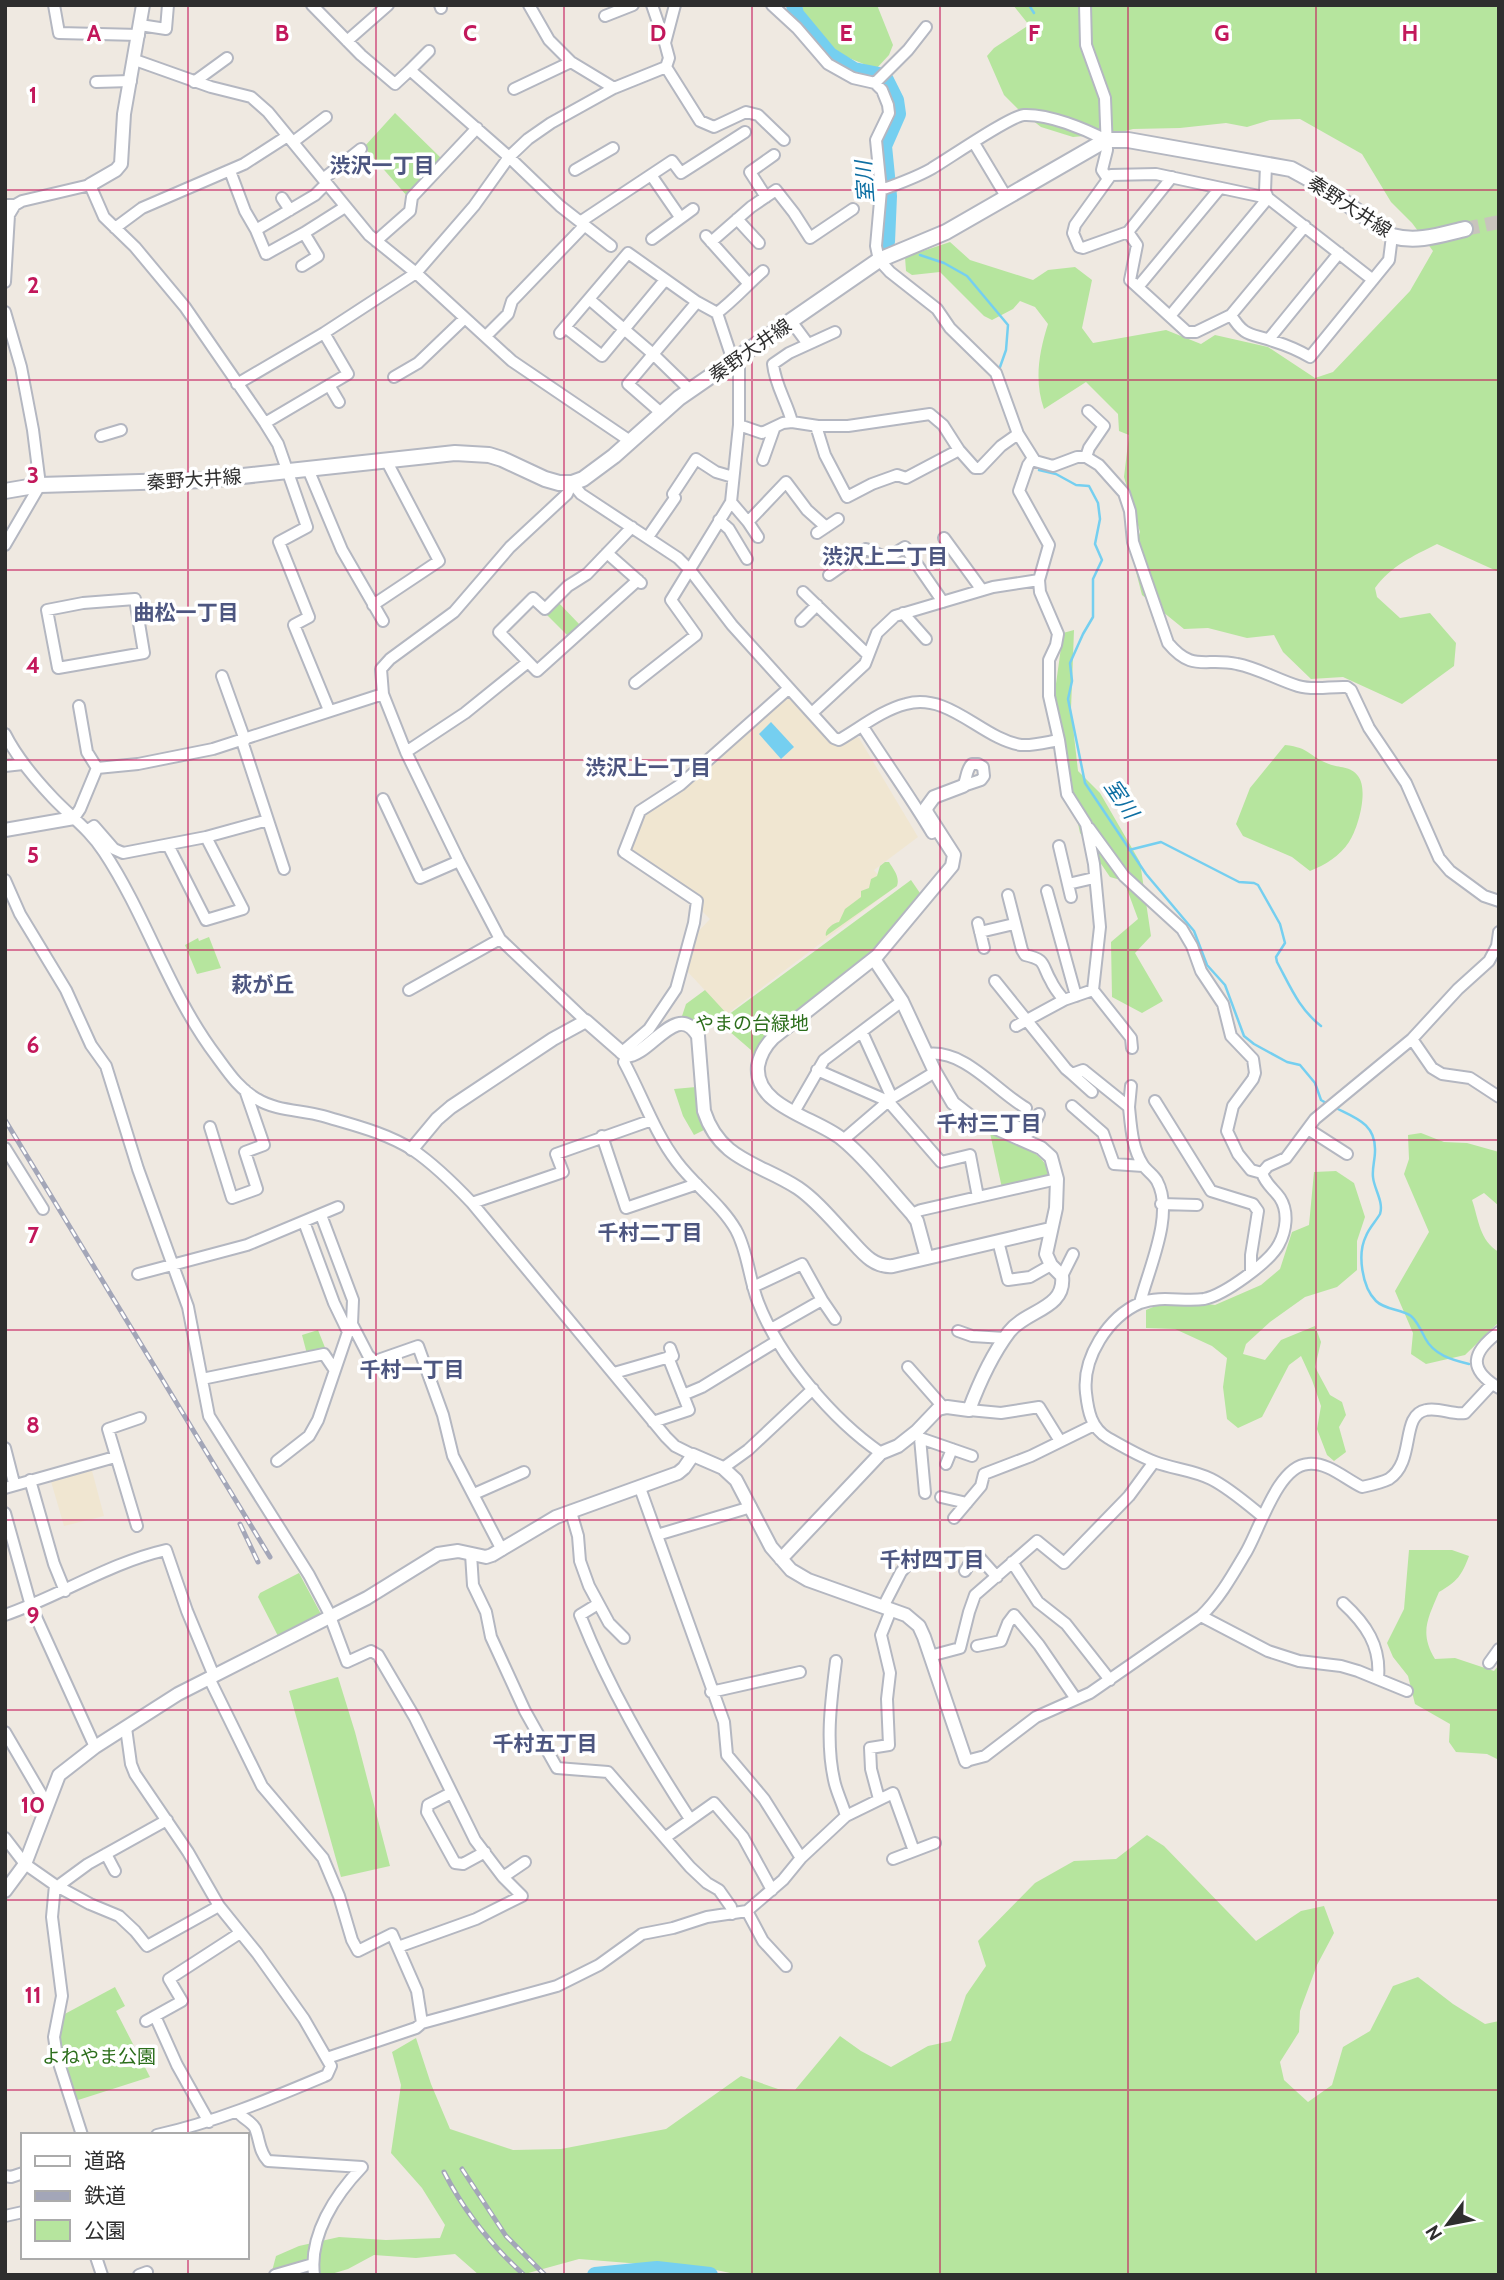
<svg xmlns="http://www.w3.org/2000/svg" width="1504" height="2280" font-family="Cabin,'Noto Sans JP',sans-serif">
  <style>
    .education { fill: #f0e6d1 }
    .green { fill: #b6e59e }
    .water { fill: #75cff0 }
    .lines { fill: none; stroke-linecap: round; stroke-linejoin: round }
    .stream { stroke: #75cff0; stroke-width: 2.5 }
    .river { stroke: #75cff0; stroke-width: 16 }
    .secondary-tunnel { stroke: #c8c4bd; stroke-width: 14; stroke-dasharray: 14 7; stroke-linecap: butt }
    .minor-casing { stroke: #b4b7c1; stroke-width: 14 }
    .tertiary-casing { stroke: #b4b7c1; stroke-width: 16 }
    .secondary-casing { stroke: #b4b7c1; stroke-width: 18 }
    .minor { stroke: #fff; stroke-width: 10 }
    .tertiary { stroke: #fff; stroke-width: 12 }
    .secondary { stroke: #fff; stroke-width: 14 }
    .rail-casing { stroke: #a3a6b8; stroke-width: 5 }
    .rail { stroke: #fff; stroke-width: 2.5; stroke-dasharray: 8; stroke-linecap: butt }
    .grid { fill: none; stroke: #c2185b; stroke-width: 2; stroke-opacity: 0.55 }
    .labels { text-anchor: middle; stroke-width: 7; stroke-linejoin: round; paint-order: stroke }
    .street-label { font-size: 19px; fill: #2e2e2e; stroke: #fff }
    .park-label { font-size: 19px; fill: #2c6e1b; stroke: #fff }
    .neighbourhood-label { font-size: 21px; font-weight: bold; fill: #4d5680; stroke: #fff }
    .water-label { font-size: 21px; font-style: italic; fill: #0d6fa3; stroke: #fff }
    .grid-label { font-size: 23px; text-anchor: middle; font-weight: bold; fill: #c2185b; stroke: #fff; stroke-width: 7; stroke-linejoin: round; paint-order: stroke }
  </style>
  <rect width="100%" height="100%" fill="#efe9e1"/>
  <path class="education" d="M788,696l51,50 17,-9 3,1 59,99 -44,33 16,21 -163,123 -41,-44 7,-33 17,-18 -9,-9 1,-12 -73,-48 15,-35 42,-28z
    M91,1467l13,49 -40,10 -14,-48z"/>
  <path class="green" d="M802,5h75l16,40 -4,10 -13,14 -42,-17 -31,-41z
    M1013,5h486v567l-62,-28c-24,12 -46,22 -62,44l2,9 23,21 30,-5 26,30 -2,23 -52,38 -59,-27 -32,2 -28,-27 -9,-17 -27,3 -39,-10 -24,1 -42,-34 -10,-39 8,-24 -16,-55 5,-42 -10,-4 -1,-17 -32,-32 -42,27c-10,-28 -5,-57 4,-85l-13,-17 -15,-6 -7,8 -21,11 -8,-4 -44,-44 -28,3 -6,-4 -1,-14 45,-15 20,18 63,20 15,-10 27,-3 17,13 -10,48 11,15 73,-13 35,14 14,-9 53,12 47,31 18,-6 77,-81 23,-40 -21,-28 -21,-21 -29,-48 -62,-35 -30,1 -23,7 -21,-4 -46,5 -47,1 -15,4 -45,4 -32,-10 -22,-17 -15,-15 -17,-39 7,-8 35,-23z
    M395,113l46,45v4l-34,34 -43,-49z
    M557,601l23,24 -12,11 -23,-23z
    M1074,630l-3,79 7,62 22,22 40,69 11,74 -16,17 28,48 -21,12 -30,-16 -1,-55 27,-23 -14,-38 -14,-4 -30,-44 -11,-51 -14,-91 8,-58z
    M1285,745c26,3 23,11 44,19 10,4 22,2 29,12 11,14 0,53 -9,66 -9,14 -24,23 -39,29l-18,-14 -49,-21 -7,-12 14,-36z
    M885,862h4c5,8 11,15 8,24l-71,50c-2,-6 7,-13 13,-14l6,-13 16,-12v-6l8,-3 2,-9 6,-3 3,-10z
    M911,880l11,16 -48,58 -118,99 -3,7 -2,-10 -29,-25 -23,-1 -17,-8 4,-12 19,-14 23,25z
    M209,937l12,31 -24,6 -12,-29 13,-7 1,3z
    M696,1087l1,14 9,28 -12,6 -11,-19 -9,-27z
    M990,1133c18,8 64,20 57,45l-45,10z
    M1421,1133l23,9 23,1 32,9v54l-15,-13 -12,7c7,20 7,40 27,52v70l-34,33 -39,9 -15,-10 2,-21 -18,-42 34,-59 -25,-58 5,-15 -1,-24z
    M1336,1171l18,12 11,34 -8,24v29l-20,17 -32,10 -35,25 -24,22 -3,10 22,6 16,-20 34,-14 6,16 -6,25 15,28 12,7 4,13 -7,12 7,25 -12,9 -7,-6 -10,-26 4,-23 -9,-26 -11,-24 -12,9 -27,52 -24,11 -11,-9 -4,-32 4,-29 -15,-12 -37,-17 -29,-1v-18l26,-11 43,6 46,-20 19,-16 12,-37 17,-7 5,-53z
    M318,1330l8,20 -19,4 -5,-19z
    M1409,1550h43l17,6c-7,19 -12,26 -30,36 -11,26 -20,41 -4,67l20,-1 39,13 5,-6v95l-12,-6 -31,-2 -7,-10 1,-18 -35,-20 -7,-28 -15,-19 -6,-14 17,-34z
    M299,1573l22,41 -43,22 -20,-39 2,-4z
    M338,1677l17,55 35,134 -49,11 -52,-186z
    M1147,1835l17,11 92,95 45,-30 23,-5 10,27 -17,32 -17,46 -1,21 -19,30 4,18 24,22 24,-17 11,-38 27,-16 23,-45 25,-9 35,27 32,20 14,-3v254h-759l-24,-5 -137,-11 -58,16h-42l-24,-21 -39,4 -42,-3 -26,14 -20,6h-57l5,-19 23,-10 40,-9 47,3 54,-2 5,-13 -23,-37 -31,-35 10,-68 -9,-33 24,-14 15,46 19,45 63,21 48,-1 105,-20 75,-53 37,13 17,1 45,-54 21,15 30,16 37,-21 23,-5 15,-46 20,-29 -8,-25 57,-58 39,-22 42,-2z
    M115,1987l10,19 -9,5 34,66 -75,24 -16,-55 2,-30z"/>
  <path class="water" d="M771,722l23,25 -13,12 -22,-25z"/>
  <g class="lines">
    <path class="stream" d="M1029,5l5,8
      M920,255l24,8 23,13 41,49 -2,25 -6,17
      M1039,470l17,4 20,11 13,1 9,17 2,16 -5,25 7,16 -9,19v38l-10,17 -13,29 2,18 -4,18 17,84 61,91 48,57 13,34 18,20 19,51 10,8 33,18 13,3 15,18 6,17 5,3
      M1129,850l32,-8 78,40 15,1 4,2 22,39 5,19 -9,14 1,5c13,24 22,47 44,64
      M1336,1108c20,10 40,16 39,43 0,9 -3,17 -2,26 1,12 11,25 7,37 -4,7 -11,14 -14,22 -9,18 -4,51 10,65 9,9 25,8 35,15 6,5 10,14 14,22 9,17 27,22 44,26"/>
    <path class="river" d="M794,5l2,9 34,41 24,15 25,5 7,5 10,20 2,14 -14,32 5,50 -2,46
      M595,2275l62,-6 53,6"/>
    <path class="secondary-tunnel" d="M1465,229l34,-7"/>
    <defs>
      <path id="minor" d="M54,5l5,28 80,2
        M312,5l49,50 34,29 15,-14 99,87 51,49 51,40
        M440,5l1,3
        M529,5l20,35 22,22 43,26
        M652,5l13,38
        M772,5l25,23 31,36 25,14 22,5 7,7 6,15 1,8 -13,27 5,50 -5,56 3,14 11,12 47,37 13,19 46,45 22,61 17,27 18,5 24,-9h9l13,8 25,28 6,18 3,31 35,101c25,30 37,14 69,21 21,4 41,16 61,22 17,5 33,0 49,1l4,3 18,38 37,55 33,75 11,13 34,25 15,5
        M1085,5l1,40 19,53 2,52 -5,20 6,9
        M605,16l28,-11
        M140,25l26,4 2,-24
        M347,41l41,-36
        M135,60l76,27 40,10 17,15 101,123 47,38 96,88 118,80
        M666,67l34,54 14,6 32,-15 12,3 26,25
        M410,70l19,-19
        M96,82l35,-1
        M194,82l33,-24
        M875,83l33,-33 18,-23
        M514,89l57,-27
        M293,142l33,-25
        M974,143l33,55
        M1266,165l-1,26 3,7 105,82
        M575,170l38,-22
        M230,171l15,40 11,19 59,-35 11,-11
        M651,175l29,42
        M323,179l38,-30
        M881,190c17,-6 34,-12 50,-21 17,-10 79,-53 93,-54 25,-1 61,14 82,25
        M766,197l-16,-25 24,-17
        M282,198l8,12
        M5,205h10l7,-4 68,-16 14,32 31,30 50,60 80,116 13,21 29,83 -28,15 30,75 -15,8 35,85
        M737,219l22,24
        M580,222l92,-61 9,12 64,-41
        M115,228l27,-20 102,-44 42,-27
        M256,230l10,24 38,-21 41,-26
        M1128,232l9,13 -7,35 57,52h9l35,-17 74,-89
        M706,236l42,47
        M652,239l41,-30
        M376,241l34,-30 2,-14 65,-69
        M711,242l40,-35 25,-17 18,23 16,25 43,-29
        M302,266l16,-10 -14,-23
        M5,282l4,-67 6,-10
        M1138,287l82,-99
        M589,299l64,55 37,36
        M5,312l16,55 12,63 7,55 -35,60
        M717,313c17,-13 30,-28 46,-42
        M1231,315c14,23 20,18 42,26 13,4 25,9 37,16l79,-97 3,-24
        M1170,316l98,-118 -112,-24 -45,1 -36,50 -2,8 6,14 4,1 45,-16 44,-55
        M791,321l17,23
        M565,327l37,29 63,-76
        M560,333l68,-80 69,49 20,11 14,42 6,4 2,9v57l-8,77 -60,98 25,35 -61,48
        M486,336l22,-22 4,-13 72,-75
        M1269,339l70,-86
        M394,377l24,-14 47,-45
        M237,384l87,-51 92,-60 58,-67 35,-49 19,-18 23,-16 63,-35 52,-21 3,-9 -4,-15 10,-38
        M329,385l10,17
        M660,412l-32,-28 69,-82
        M792,422c-5,-20 -17,-37 -19,-58l16,-11 46,-21
        M265,423l83,-49 -24,-41
        M739,425l23,8 21,-10 9,-1 26,4h30l82,-12 13,11 16,25 16,18h5l21,-22 17,-12
        M816,426l9,29 22,42 25,-13 25,-9 9,3 53,-28
        M101,436l20,-6
        M1086,457l3,-9 15,-22 -16,-15
        M763,460l11,-31
        M308,469l34,81 41,71
        M731,502l17,20 38,-40 21,28 19,17
        M719,520l10,9 18,30
        M748,522l10,15
        M632,527l-45,47 -19,12 -23,23 -12,-11 -34,34 38,39 101,-91
        M817,533l21,-14
        M648,537l27,-39 -2,-4 23,-35 20,13 17,5
        M944,538l38,52
        M607,553l34,30
        M829,575l37,-26 21,9 18,-11 38,55
        M803,592l65,63
        M135,599l9,54 -86,15 -11,-58 36,-7z
        M373,605l66,-44 -53,-101
        M903,613l23,26
        M801,621l16,-16
        M222,676l23,64
        M79,706l8,46 10,16
        M812,713l53,-49 12,-31 18,-17 98,-29 46,-7
        M863,727c23,36 47,69 69,106l6,-3
        M5,734c12,24 30,45 48,64 17,18 37,32 51,54 43,65 65,142 113,205 11,15 22,32 40,42 19,12 45,11 66,17 30,9 64,17 90,34 22,15 41,34 59,53l194,234 9,9 18,9
        M242,741l42,128
        M406,752l59,-39 63,-51
        M972,764h6l5,3 1,9 -3,4 -18,6c4,-7 3,-17 9,-22z
        M5,766l18,-2
        M97,768l41,-4 75,-15 170,-55
        M383,799l37,79 39,-17
        M74,818l6,-9 17,-41
        M1089,828l35,48 58,53 10,17 9,25 22,33 8,32 22,23 2,14 -2,6 -20,27 -6,25 11,23 13,16 11,3
        M88,830l6,-4 20,23 9,4 83,-16 62,-17
        M168,845l38,75 37,-11 -37,-72
        M1059,846l12,51
        M5,880l15,34 46,76 25,55 15,21 32,103 50,138 21,109 100,159 19,36 19,51 24,-11 7,4 37,63 60,122 28,37 19,19 -46,23 -78,28
        M1068,884l26,-6
        M1047,891l29,105
        M1008,895l14,55 3,5c22,5 16,9 26,26 3,7 8,13 13,19
        M978,923l6,25
        M980,932l34,-8
        M995,981l71,88 6,5 11,-4 46,37c2,20 3,41 14,58 4,6 11,10 14,16 18,33 -9,89 -17,122
        M409,990l91,-51
        M1093,990l38,48 1,10
        M586,1021l-86,-82 -41,-78 -53,-109 -23,-58 -2,-25 9,-10 64,-47 56,-65 57,-53 5,-11 9,11 97,64 12,12 42,55 102,113 5,2c21,-12 43,-30 67,-36 43,-12 76,35 115,41 13,1 26,-3 38,-5
        M1016,1026l48,-26 29,-10 7,-63 -6,-63 -8,-40 -19,-30 -8,-54 -10,-44v-36l7,-15 2,-11 -18,-42 -1,-12 10,-35 -30,-54 9,-26 5,-7
        M862,1032l30,66
        M1412,1039l20,29 10,6 28,4 29,19
        M621,1053l28,-24 27,-40 18,-66 3,-22 -73,-49 16,-41 40,-26 108,-96
        M927,1054c38,-5 69,37 99,54
        M626,1056l-2,6c18,33 30,70 53,100 18,24 44,42 59,68 12,22 13,49 22,72 21,55 75,118 123,151
        M817,1070l71,31 53,61 29,-7 8,42
        M1072,1074l20,18
        M1155,1101l56,90 42,13 5,7 -7,44v16
        M1072,1106l31,27 11,31 29,2
        M1129,1107l2,-21
        M794,1112l30,-52 78,-59
        M210,1127l22,71 25,-9 -12,-37 19,-7 -19,-55
        M992,1127l10,-7 28,12 9,-18
        M1308,1129l39,25
        M602,1136l24,72 71,-24
        M843,1140l49,-42 43,-26
        M5,1148l38,61
        M1262,1173l6,-7 18,-8 29,-39 97,-80 46,-50 31,-28 8,-15 2,-14
        M472,1203l91,-31 -7,-18 96,-34
        M1161,1204l36,1
        M912,1214l9,-4 136,-31
        M321,1215l32,85 -1,24 16,31 6,6 4,-1 40,-14 25,69 10,41 49,94
        M998,1241l10,39 22,-3 21,-12
        M138,1274l109,-29 91,-38
        M1062,1276l11,-22
        M753,1287l49,-23 20,36 -51,29
        M822,1300l13,19
        M958,1331l14,5 33,2
        M1499,1332c-27,20 -32,37 0,56
        M908,1367l36,41
        M614,1373l59,-17 -3,-8
        M202,1379l122,-25 10,15
        M683,1395l19,-8 75,-46
        M969,1410l32,3 38,-6 21,34
        M653,1422l36,-12 -21,-53
        M915,1433l5,5 52,18
        M920,1438l5,55
        M5,1448l9,35
        M277,1461l32,-25 9,-16 30,-88 -14,-29 -30,-81
        M946,1464l6,-15
        M723,1468l25,-18 65,-61
        M30,1480l24,84 11,27
        M5,1488l110,-31
        M640,1488l84,234 3,33 37,44 37,59
        M474,1494l50,-22
        M941,1497l26,6
        M571,1512l7,24 2,25 9,25 20,37 15,15
        M5,1513l26,93 64,141
        M1262,1516c-16,-13 -33,-28 -51,-37 -18,-9 -38,-10 -56,-17 -16,-6 -33,-16 -47,-24 -17,-10 -20,-27 -22,-45 -4,-35 22,-76 54,-90 21,-8 43,-1 64,-4 20,-4 66,-37 75,-55 7,-13 10,-32 1,-46 -6,-9 -14,-13 -18,-25
        M954,1518l27,-32 3,-12 47,-18 61,-30
        M137,1526l-29,-97 32,-11
        M657,1535l94,-28
        M471,1554l2,31 13,27 5,25 34,74 32,57 51,4 82,95 17,16 12,7 12,17 1,7
        M1012,1562l26,40 28,22 44,56
        M965,1571l8,-13h7l17,19
        M1343,1603c23,21 38,43 35,75
        M598,1604l-18,11c29,73 67,138 110,204
        M883,1607l18,-35 10,-11
        M5,1615c55,-19 104,-52 161,-65l21,61 27,65
        M1201,1616l67,35 31,10 42,5 17,5 49,20
        M977,1646l24,-5 7,-18 6,-8 25,30 37,54
        M930,1656l30,-8 9,-36 6,-17 62,-54 27,22 65,-67 25,-34
        M836,1661c-5,40 -11,83 -1,123 3,11 8,21 11,32
        M1489,1663l10,-14
        M209,1678l53,108 61,72 16,38 13,44 6,11 34,-17 25,57 5,32
        M711,1692l89,-20
        M126,1728l5,36 4,10 53,78 31,54 38,47 47,66 27,47 -4,9c-57,24 -111,47 -170,60
        M5,1732l42,72
        M966,1761l19,-5 51,-39 54,-24 111,-77c18,-17 31,-40 44,-62 14,-22 32,-88 63,-90 20,-2 37,15 54,23 9,-2 19,-4 27,-8 27,-18 11,-64 37,-69 13,-3 26,5 39,3l27,-29
        M451,1793l-23,12 -1,7 28,51 8,1 22,-12
        M879,1799l-8,-30 -1,-21 19,-3 -2,-46 3,-26 -9,-38 10,-25
        M666,1837l48,-34 29,34 29,53
        M5,1838l20,26 30,21 -3,32 10,79 -8,41 3,20 25,78
        M106,1854l9,17
        M893,1859l42,-16
        M503,1877l22,-15
        M55,1885l35,19 29,12 16,15 12,15 72,-40
        M58,1886l30,-22 79,-44
        M747,1911l16,30 23,25
        M155,2016l22,49 32,57
        M146,2021l36,-20 -13,-22 71,-46
        M327,2058l89,-30 6,-5 135,-37 42,-21 43,-31 31,-6 34,-11 40,-6 36,-31 18,-22 45,-42 47,-23 21,58
        M238,2112c5,7 13,9 17,16 5,12 4,24 13,33l94,6
        M5,2176l6,1 12,-4
        M5,2216l18,-4
        M96,2257l6,18
        M139,2275l8,-3
        M275,2275l38,-11
        M314,2275c-5,-40 21,-80 48,-108"/>
      <path id="tertiary" d="M90,185l26,-15 5,-6 3,-50 19,-109
        M5,830l69,-12
        M412,1149l25,-30 14,-12 102,-68 33,-18 40,35c25,-1 51,-56 72,-20l6,75c16,50 56,52 94,77 19,13 35,33 51,50 12,13 24,30 44,28l157,-37
        M927,1258l-10,-37 -5,-7c-22,-24 -45,-55 -70,-75 -25,-21 -88,-32 -84,-73 2,-11 7,-20 15,-28l104,-82 75,-90 2,-11 -27,-42 -1,-5 8,-11 29,-11
        M781,1559l100,-106 17,-7 19,-15 21,-22 9,-2 22,3c10,-27 22,-54 40,-78 17,-22 57,-23 53,-56l-11,-11 -5,-11 10,-46 1,-29 -6,-22 -10,-9 -70,-31 -18,-14 -18,-31 -33,-71 -28,-42
        M5,1891l20,-27 34,-89 36,-28 83,-53 189,-96 71,-44 20,-3 28,6 6,-2 64,-38 122,-44 6,-5 9,-13 30,13 13,12 35,67 20,23 17,10 98,35 13,11 5,11 42,124"/>
      <path id="secondary" d="M5,491l35,-6 166,-5 249,-27 34,2 13,4 43,20 14,4h13l11,-4 31,-23 65,-58 200,-138 67,-28 160,-92h22l163,29 31,17 70,50c25,7 48,-1 73,-7"/>
    </defs>
    <use href="#minor" class="minor-casing"/>
    <use href="#tertiary" class="tertiary-casing"/>
    <use href="#secondary" class="secondary-casing"/>
    <use href="#minor" class="minor"/>
    <use href="#tertiary" class="tertiary"/>
    <use href="#secondary" class="secondary"/>
    <defs>
      <path id="rail" d="M5,1120l265,437
        M240,1524l18,38
        M462,2169l44,67 39,39
        M444,2172c20,39 48,74 80,103"/>
    </defs>
    <use href="#rail" class="rail-casing"/>
    <use href="#rail" class="rail"/>
  </g>
  <path class="grid" d="M188,5v2130M376,5v2270M564,5v2270M752,5v2270M940,5v2270M1128,5v2270M1316,5v2270M5,190h1494M5,380h1494M5,570h1494M5,760h1494M5,950h1494M5,1140h1494M5,1330h1494M5,1520h1494M5,1710h1494M5,1900h1494M5,2090h1494M188,2257v18"/>
  <g class="labels">
    <g class="street-label">
      <text transform="translate(1350 206) rotate(33)" y="7">秦野大井線</text>
      <text transform="translate(750 350) rotate(-35)" y="7">秦野大井線</text>
      <text transform="translate(194 479) rotate(-4)" y="7">秦野大井線</text>
    </g>
    <g class="park-label">
      <text x="752" y="1030">やまの台緑地</text>
      <text x="99" y="2063">よねやま公園</text>
    </g>
    <g class="neighbourhood-label">
      <text x="382" y="173">渋沢一丁目</text>
      <text x="885" y="564">渋沢上二丁目</text>
      <text x="186" y="620">曲松一丁目</text>
      <text x="648" y="775">渋沢上一丁目</text>
      <text x="263" y="992">萩が丘</text>
      <text x="989" y="1131">千村三丁目</text>
      <text x="650" y="1240">千村二丁目</text>
      <text x="412" y="1377">千村一丁目</text>
      <text x="932" y="1567">千村四丁目</text>
      <text x="545" y="1751">千村五丁目</text>
    </g>
    <g class="water-label">
      <text transform="translate(865 182) rotate(-94)" y="7">室川</text>
      <text transform="translate(1121 799) rotate(56)" y="7">室川</text>
    </g>
  </g>
  <g class="grid-label">
    <text x="94" y="41">A</text>
    <text x="282" y="41">B</text>
    <text x="470" y="41">C</text>
    <text x="658" y="41">D</text>
    <text x="846" y="41">E</text>
    <text x="1034" y="41">F</text>
    <text x="1222" y="41">G</text>
    <text x="1410" y="41">H</text>
    <text x="33" y="103">1</text>
    <text x="33" y="293">2</text>
    <text x="33" y="483">3</text>
    <text x="33" y="673">4</text>
    <text x="33" y="863">5</text>
    <text x="33" y="1053">6</text>
    <text x="33" y="1243">7</text>
    <text x="33" y="1433">8</text>
    <text x="33" y="1623">9</text>
    <text x="33" y="1813">10</text>
    <text x="33" y="2003">11</text>
  </g>
  <rect width="1504" height="2280" fill="none" stroke="#2e2e2e" stroke-width="14"/>
  <rect x="21" y="2133" width="228" height="126" fill="#ffffff" stroke="#ababab" stroke-width="2"/>
  <rect x="35" y="2156" width="35" height="10" fill="#ffffff" stroke="#ababab" stroke-width="2"/>
  <text x="84" y="2168" font-size="21" fill="#2e2e2e">道路</text>
  <rect x="35" y="2191" width="35" height="10" fill="#a3a6b8" stroke="#ababab" stroke-width="2"/>
  <text x="84" y="2203" font-size="21" fill="#2e2e2e">鉄道</text>
  <rect x="35" y="2220" width="35" height="21" fill="#b6e59e" stroke="#ababab" stroke-width="2"/>
  <text x="84" y="2238" font-size="21" fill="#2e2e2e">公園</text>
  <g transform="translate(1448 2224) rotate(238)" stroke="#ffffff" stroke-width="5" paint-order="stroke">
  <path d="M0-5L12 26L0 18L-12 26Z" fill="#2e2e2e"/>
  <text y="-10" font-size="19" font-weight="bold" text-anchor="middle" fill="#2e2e2e">N</text>
  </g>
</svg>
